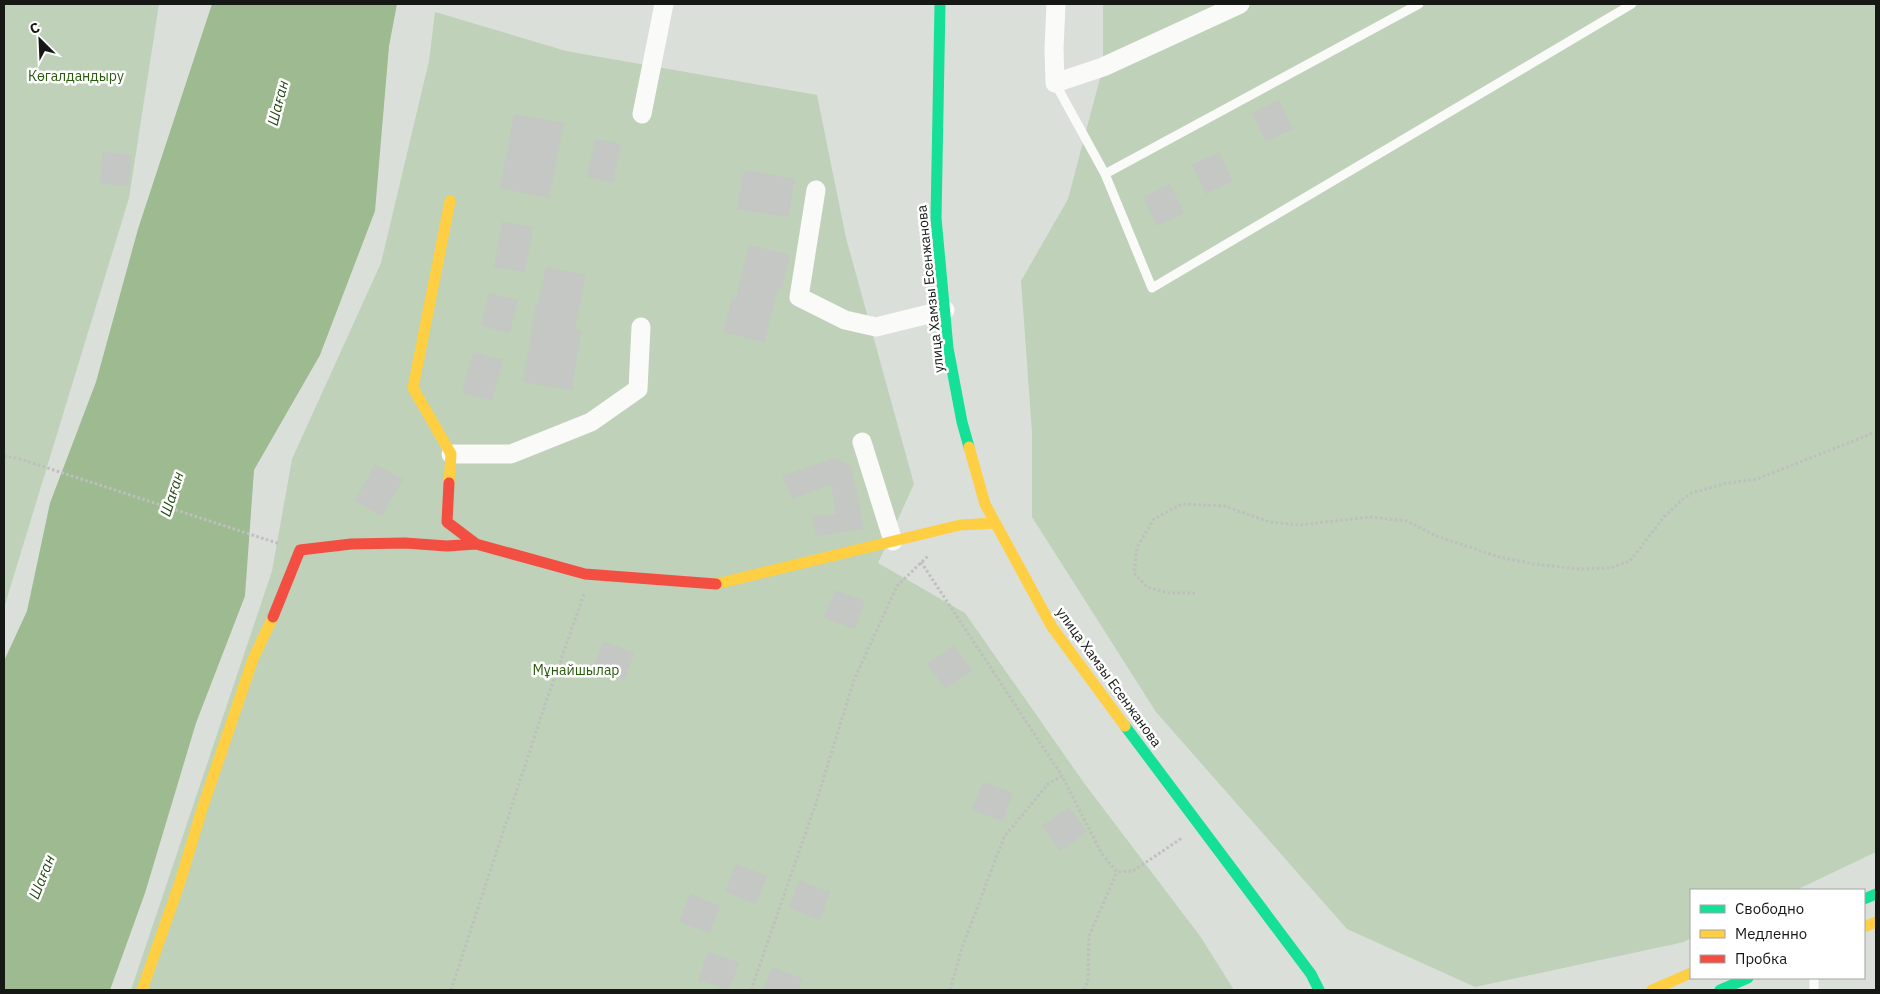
<svg xmlns="http://www.w3.org/2000/svg" width="1880" height="994" font-family="'IBM Plex Sans',sans-serif">
  <style>
    .green { fill: #bfd1b8 }
    .water { fill: #9dba91 }
    .building { fill: #c4c7c3 }
    .lines { fill: none; stroke-linecap: round; stroke-linejoin: round }
    .path { stroke: #bebfbe; stroke-width: 3; stroke-dasharray: 2.5 2.5; stroke-linecap: butt }
    .lane { stroke: #fafaf9; stroke-width: 9 }
    .street { stroke: #fafaf9; stroke-width: 19 }
    .fast { stroke: #16e098; stroke-width: 11 }
    .slow { stroke: #ffcf43; stroke-width: 11 }
    .jam { stroke: #f24e42; stroke-width: 11 }
    .labels { text-anchor: middle; stroke-width: 5; stroke-linejoin: round; paint-order: stroke }
    .park-label { font-size: 14px; fill: #285a0b; stroke: #fff }
    .street-label { font-size: 14px; fill: #161815; stroke: #fff }
    .water-label { font-size: 15px; font-style: italic; fill: #244910; stroke: #fff }
  </style>
  <rect width="100%" height="100%" fill="#dbdfda"/>
  <path class="green" d="M4,4h155l-30,194 -125,410z
    M1103,4h773v848l-80,38h-105v48l-7,4 -209,45 -128,-58 -191,-217 -124,-195v-85l-11,-151 47,-82 35,-132z
    M435,12l131,39 251,44 29,143 68,246 -36,79 87,50 119,170 116,153 34,54h-1103l141,-419 20,-112 89,-196 48,-202z"/>
  <path class="water" d="M212,4h185l-8,42 -14,165 -55,144 -66,115 -9,126 -49,127 -51,170 -35,97h-106v-329l23,-50 23,-108 46,-121 42,-153z"/>
  <path class="building" d="M1279,100l14,29 -27,13 -14,-29z
    M514,114l50,9 -15,75 -49,-10z
    M595,139l26,5 -8,39 -26,-6z
    M103,152l29,3 -3,31 -29,-3z
    M1219,152l14,29 -27,13 -14,-29z
    M744,170l51,9 -7,38 -51,-8z
    M1170,184l14,29 -27,13 -14,-29z
    M502,222l31,5 -8,45 -31,-5z
    M749,245l41,10 -9,34 -3,-1 -14,54 -41,-10 9,-34 4,1z
    M546,267l40,8 -11,54 6,1 -9,60 -49,-8 13,-78h2z
    M489,293l29,7 -8,33 -29,-7z
    M473,352l30,8 -11,41 -30,-8z
    M836,458l15,8 13,62 -48,8 -4,-20 24,-2 -5,-30 -38,15 -11,-23z
    M375,464l28,15 -21,37 -27,-15z
    M835,590l30,11 -10,28 -31,-11z
    M603,641l31,12 -10,28 -31,-12z
    M954,645l18,25 -26,19 -19,-25z
    M983,782l30,11 -10,28 -31,-11z
    M1069,807l18,25 -27,19 -18,-25z
    M736,864l31,12 -11,28 -31,-12z
    M799,880l31,12 -10,28 -31,-12z
    M690,894l30,12 -10,27 -31,-11z
    M708,952l31,11 -10,27 -31,-10z
    M772,967l30,12 -4,11h-35z"/>
  <g class="lines">
    <path class="path" d="M4,456l13,2 263,86
      M921,562l141,214
      M1195,593h-26l-22,-6 -13,-14 3,-26 17,-28 28,-15 42,2 46,16 29,3 71,-8 37,4 29,15 63,21 35,7 45,5 31,-1 20,-7 34,-44 19,-18 9,-6 31,-9 34,-5 119,-47
      M451,990l95,-288 38,-108
      M751,990l64,-184 39,-126 43,-94 32,-31
      M950,990l12,-42 42,-111 44,-53 14,-8 40,78 15,18 16,-1 49,-33
      M1084,990l4,-9 1,-45 28,-64"/>
    <path class="lane" d="M1055,83l50,91 47,114 480,-284
      M1105,174l314,-170
      M1814,978v12"/>
    <path class="street" d="M1056,4l-2,45 1,34 48,-16 137,-63
      M642,114l22,-110
      M816,190l-17,107 46,23 31,7 69,-17
      M862,442l31,99
      M451,454h60l80,-32 47,-33 3,-62"/>
    <path class="fast" d="M940,4l-4,214 12,130 14,74 7,25
      M1125,726l186,248 8,16
      M1864,899l12,-5
      M1720,990l28,-12"/>
    <path class="slow" d="M969,447l16,57 67,123 73,99
      M449,483l2,-29 -38,-66 37,-187
      M716,584l244,-59 35,-2
      M1864,927l12,-5
      M142,990l38,-108 22,-73 51,-150 20,-42
      M1652,990l39,-17"/>
    <path class="jam" d="M449,483l-2,39 29,22 109,30 131,10
      M273,617l27,-67 51,-6 54,-1 42,3 29,-2"/>
  </g>
  <g class="labels">
    <g class="park-label">
      <text x="76" y="81">Көгалдандыру</text>
      <text x="576" y="675">Мұнайшылар</text>
    </g>
    <g class="street-label">
      <text transform="translate(930 289) rotate(-96)" y="5">улица Хамзы Есенжанова</text>
      <text transform="translate(1109 677) rotate(54)" y="5">улица Хамзы Есенжанова</text>
    </g>
    <g class="water-label">
      <text transform="translate(278 103) rotate(-76)" y="5">Шаған</text>
      <text transform="translate(172 494) rotate(-72)" y="5">Шаған</text>
      <text transform="translate(42 877) rotate(-68)" y="5">Шаған</text>
    </g>
  </g>
  <rect width="1880" height="994" fill="none" stroke="#161815" stroke-width="10"/>
  <rect x="1690" y="889" width="175" height="90" fill="#ffffff" stroke="#a2a3a1"/>
  <rect x="1700" y="905" width="25" height="8" fill="#16e098" stroke="#a2a3a1"/>
  <text x="1735" y="914" font-size="15" fill="#161815">Свободно</text>
  <rect x="1700" y="930" width="25" height="8" fill="#ffcf43" stroke="#a2a3a1"/>
  <text x="1735" y="939" font-size="15" fill="#161815">Медленно</text>
  <rect x="1700" y="955" width="25" height="8" fill="#f24e42" stroke="#a2a3a1"/>
  <text x="1735" y="964" font-size="15" fill="#161815">Пробка</text>
  <g transform="translate(40 40) rotate(336)" stroke="#ffffff" stroke-width="4" paint-order="stroke">
  <path d="M0-4L9 19L0 12L-9 19Z" fill="#161815"/>
  <text y="-8" font-size="14" font-weight="bold" text-anchor="middle" fill="#161815">С</text>
  </g>
</svg>
